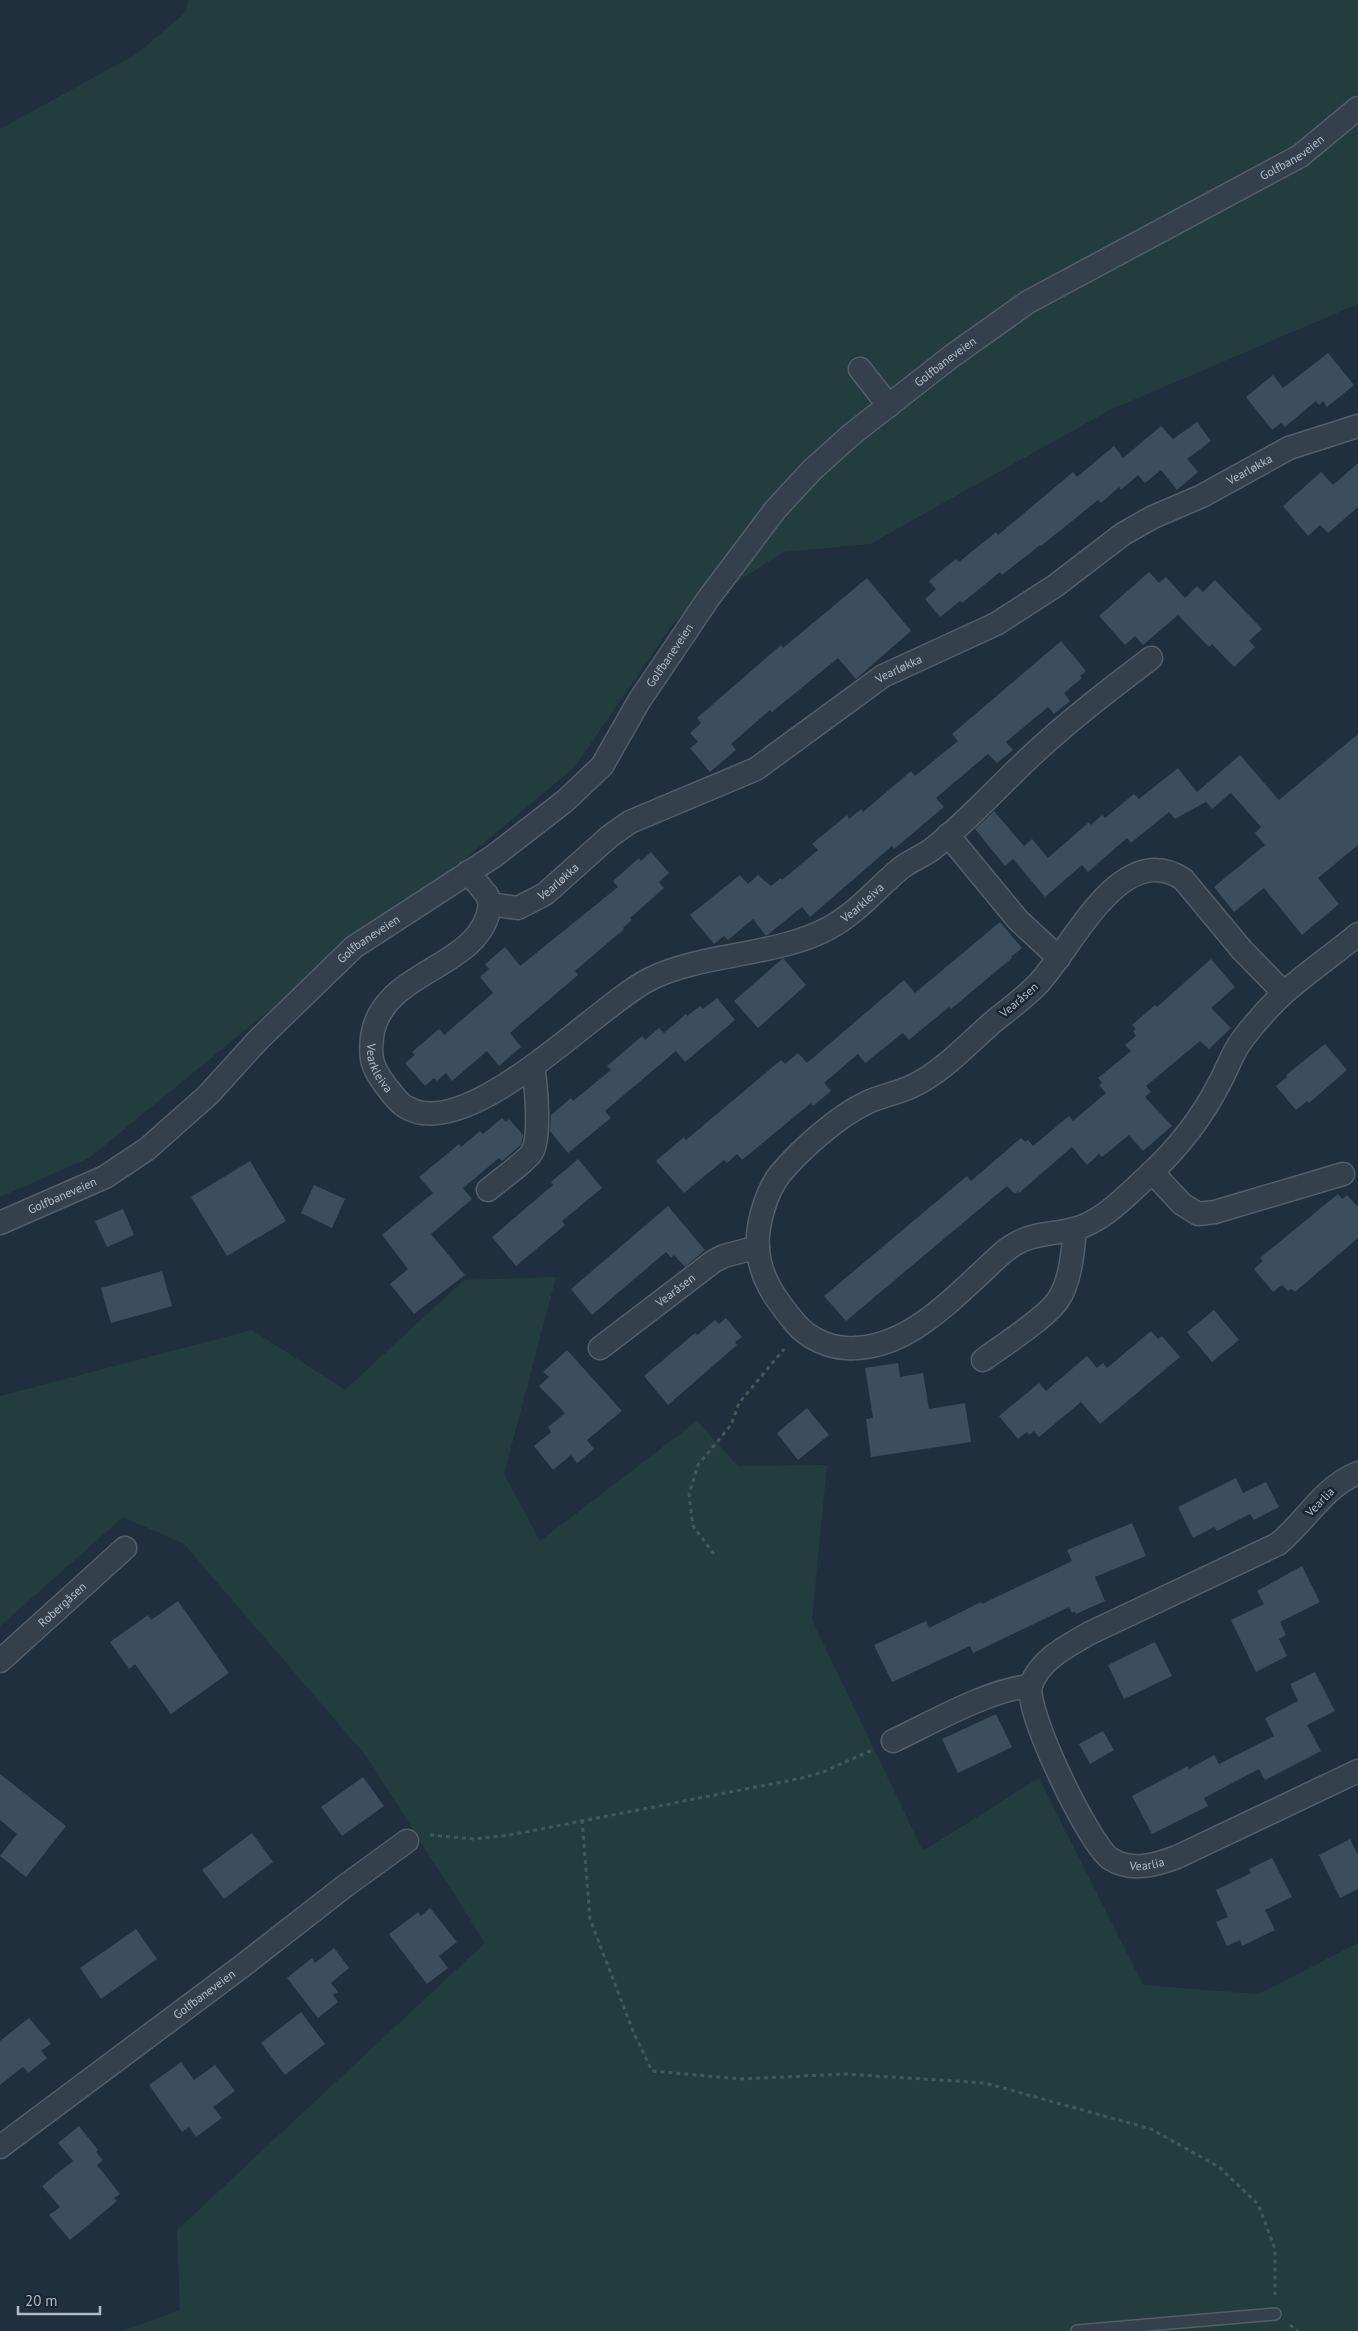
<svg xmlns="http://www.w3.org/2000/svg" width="1358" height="2331" font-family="'PT Sans',sans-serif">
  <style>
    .green { fill: #233d3e }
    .building { fill: #3c4d5d }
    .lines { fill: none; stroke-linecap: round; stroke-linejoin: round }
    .service-casing { stroke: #535e6b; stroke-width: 14 }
    .minor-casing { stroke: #535e6b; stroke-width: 25 }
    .path { stroke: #405a5b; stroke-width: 3; stroke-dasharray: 4 4; stroke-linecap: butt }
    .service { stroke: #35404d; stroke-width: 11 }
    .minor { stroke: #35404d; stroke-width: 22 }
    .labels { text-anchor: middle; stroke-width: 5; stroke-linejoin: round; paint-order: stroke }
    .street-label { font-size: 12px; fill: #b0bbc9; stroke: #1a2532 }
  </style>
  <rect width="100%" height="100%" fill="#202f3d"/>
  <path class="green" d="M188,0h1170v304l-248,106 -240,134 -87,8 -110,72 -99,144 -114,95 -195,151 -176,144 -89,39v-1068l138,-76 48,-41z
    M556,1277l-52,197 36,67 157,-120 41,45 89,-1 -15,155 111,231 116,-73 104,207 115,9 100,-51v388h-1236l58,-21 -3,-80 308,-287 -118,-186 -183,-213 -61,-27 -123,109v-230l252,-66 93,60 119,-110z"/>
  <path class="building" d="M1328,353l26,32 -27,22 -4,-6 -4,4 -3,-4 -31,26 -4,-4 -9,7 -26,-33 27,-22 10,13z
    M1197,422l14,19 -24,18 11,13 -21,18 -16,-20 -16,13 -7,-8 -17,15 -2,-3 -18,16 -3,-3 -57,46 -1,-1 -38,30 -2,-3 -38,31 -2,-2 -20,16 -15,-18 11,-10 -7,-8 27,-22 3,3 37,-30 2,3 75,-63 4,5 37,-31 9,12 38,-32 12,13z
    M1358,463v44l-30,26 -8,-8 -12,11 -25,-30 38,-34 12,13z
    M1149,572l10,11 7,-6 19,21 12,-12 6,6 12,-12 47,49 -13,12 6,6 -21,20 -22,-23 -3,3 -31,-32 -35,30 -8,-9 -10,9 -26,-29z
    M867,578l44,53 -55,48 -18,-21 -66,54 -2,-2 -31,27 -8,7 5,6 -26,22 -20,-24 8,-6 -8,-9 11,-10 -4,-5 84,-73 2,3z
    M1061,641l25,30 -6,5 2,2 -18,15 6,8 -16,13 -6,-7 -42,35 7,8 -16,13 -9,-9 -52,44 8,9 -50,42 -2,-3 -82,71 -8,-10 -36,29 -13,-17 -25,21 -4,-4 -10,8 -24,-29 50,-40 8,9 10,-9 13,11 10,-8 1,2 36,-30 -6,-6 35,-29 2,4 12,-10 2,3 48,-41 4,5 43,-35 -6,-7z
    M1358,734v111l-40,33 21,26 -37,31 -38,-47 -30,24 -20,-25 51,-42 -10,-12 6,-6 -30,-34 -19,16 -6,-7 -31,17 -6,-7 -38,31 -4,-5 -39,34 -6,-7 -37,32 -32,-38 -8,7 -30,-37 19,-18 30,35 8,-7 16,19 41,-36 2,3 11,-10 3,3 29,-24 5,5 39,-31 19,24 43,-37 39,45z
    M651,852l18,21 -10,9 5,6 -34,30 2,2 -9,8 1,1 -49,42 3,4 -68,58 11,14 -22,19 -12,-15 -35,30 -6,-8 -9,8 -3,-3 -9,8 -20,-23 10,-8 -3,-3 27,-23 5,6 49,-42 -13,-16 9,-8 -4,-5 20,-17 15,19 98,-79 -5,-6 26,-23 2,3z
    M1000,922l22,26 -11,9 1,1 -61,51 -2,-2 -40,33 -6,-7 -38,30 -7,-9 -34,29 7,8 -18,15 -2,-3 -69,57 -5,-6 -10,9 -3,-3 -40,33 -28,-32 28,-24 2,3 95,-80 4,4 13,-11 9,10 97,-83 11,13z
    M783,958l23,27 -48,43 -24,-27z
    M1211,959l24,28 -24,21 20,20 -22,21 -9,-8 -54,45 5,6 -6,5 27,29 -29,25 -14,-16 -27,22 -3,-3 -12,11 -15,-18 -53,46 -1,-2 -3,3 -8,-8 -161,135 -22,-25 143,-120 4,5 50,-43 4,4 3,-2 5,6 36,-30 4,5 33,-28 -7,-8 3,-2 -4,-5 33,-27 -6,-6 11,-9 -3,-5 3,-2 -4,-4 23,-20 2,2z
    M717,998l18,22 -50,42 -9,-11 -71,60 6,7 -43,35 -18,-22 1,-16 20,-17 2,3 38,-31 -4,-4 35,-30 3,4 14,-12 5,5 22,-19 1,2 13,-10 3,3z
    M1325,1044l22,26 -38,33 -2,-2 -11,9 -20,-24 11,-9 -1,-2z
    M502,1118l4,4 3,-3 14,16 -2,10 -19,16 -3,-3 -36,30 9,11 -41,35 34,41 -51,39 -24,-30 18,-15 -26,-34 51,-42 -14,-16 40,-33 2,3 19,-16 3,3z
    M578,1159l24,29 -40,33 3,4 -49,41 -24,-29 61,-52 -2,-3z
    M250,1161l36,60 -59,35 -36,-59z
    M314,1185l31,14 -13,29 -31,-15z
    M1338,1194l4,5 5,-4 11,12v31l-63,54 -4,-3 -3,2 -6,-6 -9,7 -19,-23 9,-8 -3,-3z
    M668,1206l37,44 -20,17 -11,-12 -3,3 -5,-6 -74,63 -21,-26z
    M123,1209l11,26 -27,12 -12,-26z
    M162,1271l10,35 -61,17 -10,-35z
    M1214,1310l25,30 -27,22 -25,-30z
    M726,1318l16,19 -7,5 2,3 -69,60 -24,-29 51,-43 2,2 18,-15 4,4z
    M1151,1331l7,8 4,-3 18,21 -80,67 -19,-22 -42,35 -5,-6 -5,4 -2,-3 -9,7 -19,-23 40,-33 7,8 41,-35 10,12 6,-5 4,5z
    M567,1350l55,61 -35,29 7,9 -17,14 -6,-8 -18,15 -19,-24 17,-14 -3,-5 17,-14 -26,-27 10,-9 -6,-5z
    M898,1363l2,14 23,-4 6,36 36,-6 6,39 -100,15 -5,-38 7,-1 -8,-50z
    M807,1408l22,27 -31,25 -21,-27z
    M1236,1478l7,15 23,-11 13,25 -25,13 -4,-6 -33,17 -3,-4 -21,11 -15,-31z
    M1132,1523l14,33 -51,21 10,24 -29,13 -1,-3 -3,2 -3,-6 -96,46 -3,-7 -78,36 -18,-37 52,-24 3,7 52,-26 1,2 90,-43 -5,-11z
    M1302,1566l18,36 -40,20 6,13 -7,4 8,17 -31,16 -25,-52 33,-16 -7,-13z
    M178,1601l51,72 -58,41 -36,-50 -6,5 -19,-27 38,-27 3,5z
    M1155,1642l17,34 -48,23 -16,-34z
    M1315,1672l20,39 -28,14 14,26 -56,29 -6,-11 -55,29 4,8 -56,28 -20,-38 56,-30 1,3 25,-14 5,9 55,-28 -9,-18 33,-17 -8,-17z
    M996,1714l16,33 -54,26 -16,-34z
    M1103,1731l11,19 -24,14 -11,-20z
    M0,1774l66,52 -40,51 -26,-21 17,-22 -17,-14z
    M363,1777l21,29 -42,30 -21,-29z
    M252,1833l21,29 -49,37 -22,-29z
    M1350,1839l8,16v34l-18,9 -21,-43z
    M1272,1858l20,39 -27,13 10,20 -33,16 -2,-6 -13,6 -11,-24 12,-5 -12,-27 35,-17 -2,-4z
    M430,1908l27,34 -18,14 9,12 -21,16 -38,-50 29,-22 3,4z
    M136,1929l21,30 -56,40 -21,-31z
    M334,1948l15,20 -18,15 7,9 -5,3 5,7 -20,16 -31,-40 25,-20 3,5z
    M301,2012l24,32 -40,31 -24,-32z
    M29,2018l22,26 -10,7 6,7 -19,15 -5,-6 -23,18v-44z
    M181,2062l13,18 21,-15 20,26 -22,16 9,11 -26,19 -7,-10 -7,5 -33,-47z
    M79,2126l19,24 -2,2 7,8 -6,5 23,29 -6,4 3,3 -47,39 -21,-25 11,-8 -18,-21 31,-25 -15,-18z"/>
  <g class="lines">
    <defs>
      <path id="service" d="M1077,2331l198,-17"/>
      <g id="minor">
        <path d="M860,369l29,37"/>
        <path d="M948,835l70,85 41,38"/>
        <path id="s1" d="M468,872l19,23 3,9 28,4 27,-14 65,-58 20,-14 126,-53 127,-93 113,-52 59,-38 68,-52 30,-17 49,-21 87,-48 69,-22"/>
        <path id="s2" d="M490,904c-7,66 -109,64 -118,133 -1,9 -2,20 2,29 4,11 12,20 19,29 4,4 8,10 13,12 62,38 190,-101 244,-128 52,-26 128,-23 179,-51 28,-15 48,-40 72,-60 9,-7 20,-11 30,-18 33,-25 67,-63 98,-92 38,-36 80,-68 122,-100"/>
        <path d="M1284,993l-42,-43 -59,-71c-63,-41 -111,70 -146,106 -13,13 -29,25 -44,37 -23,20 -45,44 -71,59 -17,11 -36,13 -54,21 -30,14 -67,47 -88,72 -14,18 -24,52 -22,75 2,30 19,52 38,75 12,14 32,23 50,24 55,3 97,-40 134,-74 12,-11 24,-25 39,-32 17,-9 37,-8 55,-13 29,-7 54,-35 75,-54 27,-25 53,-58 70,-91 8,-14 13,-31 23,-44 12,-16 28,-34 43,-48 23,-20 49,-38 73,-58"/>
        <path d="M1152,1172l30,32 16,10 17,-2 128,-38"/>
        <path d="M488,1190c9,-8 40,-30 44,-38 9,-15 4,-68 1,-85"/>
        <path id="s3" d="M0,1223l105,-46 42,-28 61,-54 51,-56 95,-92 140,-91 71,-55 37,-35 37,-65 69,-102 67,-89 37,-40 40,-36 100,-78 76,-54 272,-146 58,-48"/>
        <path id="s4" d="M600,1348l114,-87 10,-5 34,-9"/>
        <path d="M983,1360c19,-14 63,-42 75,-60 13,-19 15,-50 17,-71"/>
        <path id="s5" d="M1358,1473c-35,14 -52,48 -80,71l-188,89c-22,13 -50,26 -59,52 -8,23 59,162 80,174 20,13 45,6 66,-2l181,-86"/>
        <path id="s6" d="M0,1661l125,-113"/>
        <path d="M893,1741c38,-18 97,-52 138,-55"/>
        <path id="s7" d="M0,2147l241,-180 104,-81 62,-45"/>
      </g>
    </defs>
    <use href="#service" class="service-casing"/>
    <use href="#minor" class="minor-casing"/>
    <path class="path" d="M714,1554l-21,-28 -4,-32 9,-29 33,-40 8,-22 45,-54
      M582,1820l8,99 43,112 19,40 89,8 105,-5 139,9 166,46 68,38 39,37 17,45v46
      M430,1835l44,4 36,-4 292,-57 21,-6 49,-22
      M1290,2325l8,6"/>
    <use href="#service" class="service"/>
    <use href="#minor" class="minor"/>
  </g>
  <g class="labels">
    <g class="street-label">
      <text dy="4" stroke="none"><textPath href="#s3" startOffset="1701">Golfbaneveien</textPath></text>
      <text dy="4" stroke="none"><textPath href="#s3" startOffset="1298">Golfbaneveien</textPath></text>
      <text dy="4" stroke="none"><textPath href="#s1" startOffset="926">Vearløkka</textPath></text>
      <text dy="4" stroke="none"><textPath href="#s3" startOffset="892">Golfbaneveien</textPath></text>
      <text dy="4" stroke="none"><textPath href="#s1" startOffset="521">Vearløkka</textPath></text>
      <text dy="4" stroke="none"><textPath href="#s1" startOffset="116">Vearløkka</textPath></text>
      <text dy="4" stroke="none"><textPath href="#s2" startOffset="782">Vearkleiva</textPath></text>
      <text dy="4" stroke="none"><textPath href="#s3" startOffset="471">Golfbaneveien</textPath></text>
      <text transform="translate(1019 1000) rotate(-41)" y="4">Vearåsen</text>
      <text dy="4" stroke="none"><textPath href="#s2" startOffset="218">Vearkleiva</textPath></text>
      <text dy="4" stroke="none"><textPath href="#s3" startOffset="68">Golfbaneveien</textPath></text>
      <text dy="4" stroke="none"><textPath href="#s4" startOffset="95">Vearåsen</textPath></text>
      <text transform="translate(1320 1502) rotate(-46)" y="4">Vearlia</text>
      <text dy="4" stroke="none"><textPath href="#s6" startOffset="84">Robergåsen</textPath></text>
      <text dy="4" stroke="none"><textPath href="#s5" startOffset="628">Vearlia</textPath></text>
      <text dy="4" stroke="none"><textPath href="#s7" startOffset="255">Golfbaneveien</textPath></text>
    </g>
  </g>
  <path d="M18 2306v8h82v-8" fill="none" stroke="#b0bbc9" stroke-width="2.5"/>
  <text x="25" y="2306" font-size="15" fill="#b0bbc9" stroke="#1a2532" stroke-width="4" paint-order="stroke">20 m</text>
</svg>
